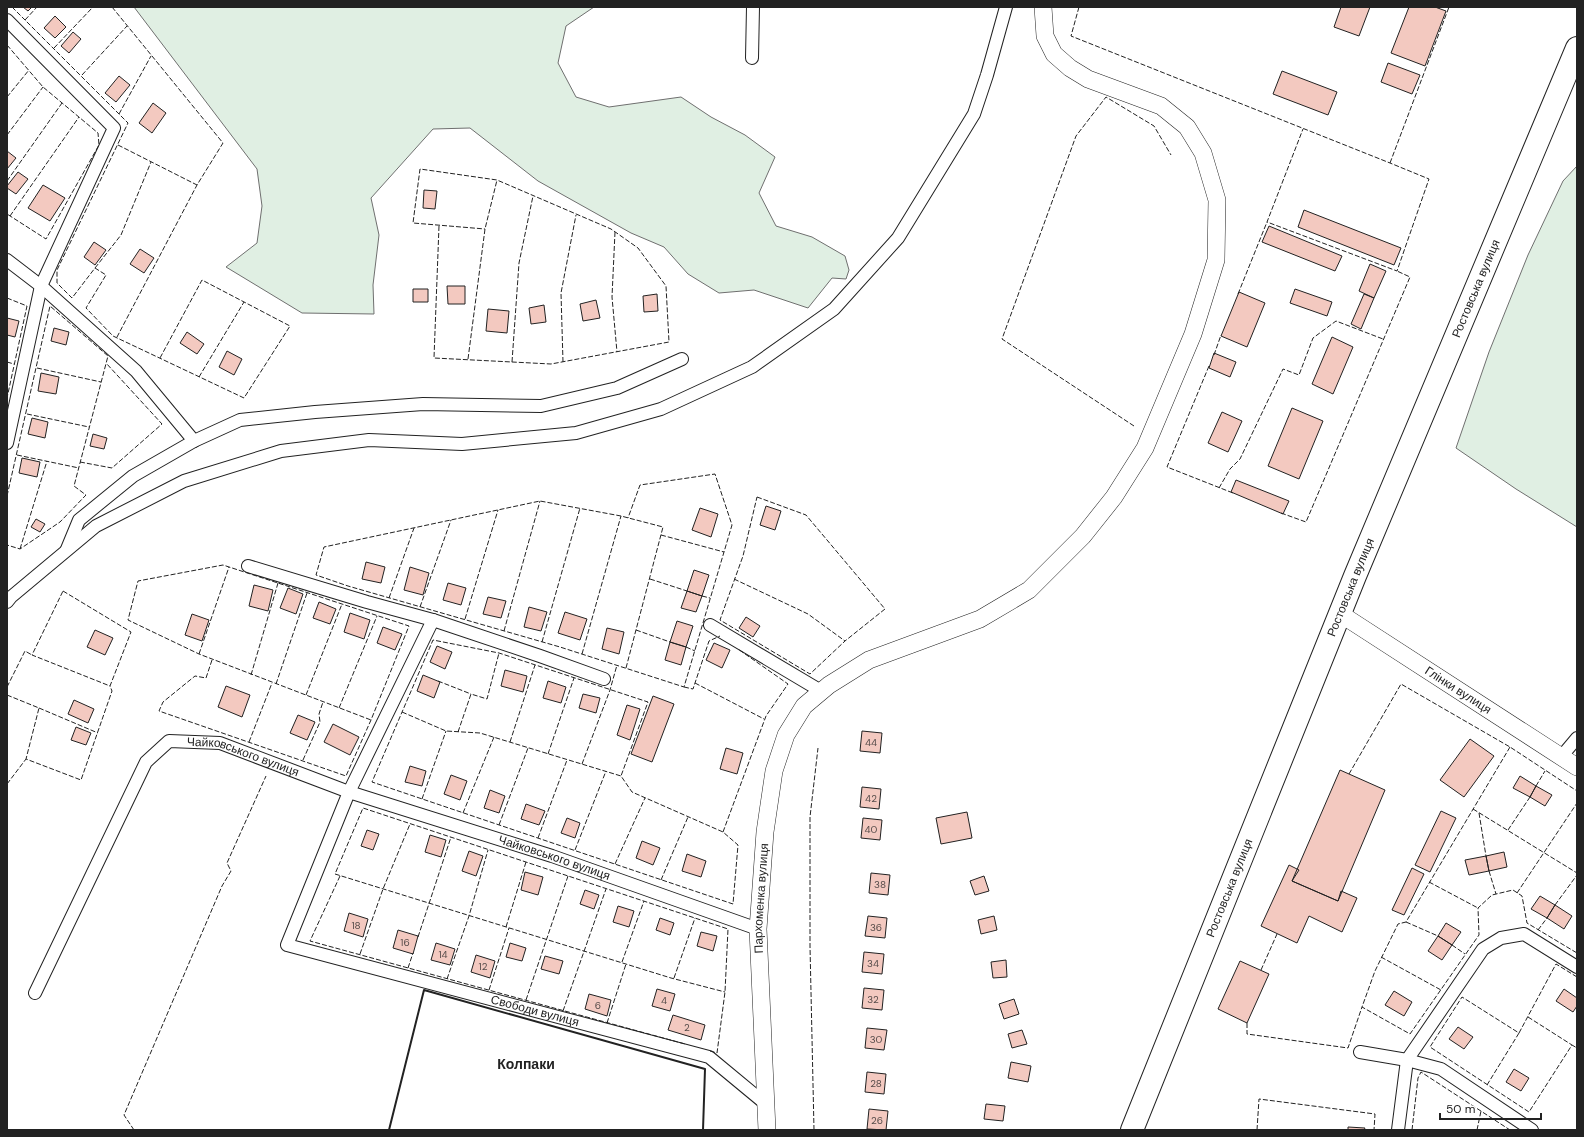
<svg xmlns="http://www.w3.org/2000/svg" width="1584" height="1137" font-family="'DM Sans',sans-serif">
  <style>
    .green { fill: #e0efe3; stroke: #6f6f6f }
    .building { fill: #f3c9c0; stroke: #222 }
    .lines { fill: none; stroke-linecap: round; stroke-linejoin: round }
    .street-casing { stroke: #222; stroke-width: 14 }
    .secondary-casing { stroke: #222; stroke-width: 18 }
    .highway-casing { stroke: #222; stroke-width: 24 }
    .street { stroke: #fff; stroke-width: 12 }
    .secondary { stroke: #fff; stroke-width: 17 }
    .highway { stroke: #fff; stroke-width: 22 }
    .fence { stroke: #222; stroke-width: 1; stroke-dasharray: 5 2; stroke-linecap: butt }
    .wall { stroke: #222; stroke-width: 2 }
    .labels { text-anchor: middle; stroke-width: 3; stroke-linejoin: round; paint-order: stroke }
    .number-label { font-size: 10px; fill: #564c4a }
    .street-label { font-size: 12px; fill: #222; stroke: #fff }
    .quarter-label { font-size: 14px; font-weight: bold; fill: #222; stroke: #fff }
  </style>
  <rect width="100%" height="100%" fill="#fff"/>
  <path class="green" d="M134,7h460l-28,19 -8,37 18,34 33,10 72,-10 30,20 34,18 30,22 -16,36 17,33 36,11 33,19 4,14 -3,9 -14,-1 -24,30 -54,-18 -35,3 -31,-19 -24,-27 -33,-14 -93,-52 -68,-53 -37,1 -62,69 8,37 -6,50 1,29 -72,-1 -76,-46 31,-24 5,-37 -5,-37z
    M1577,166v361l-61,-38 -60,-41 33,-96 39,-97 35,-74z"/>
  <path class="building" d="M23,7h9l-4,4z
    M1341,7h29l-11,29 -25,-9z
    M1409,7h26l11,4 -21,55 -34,-13z
    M55,16l11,11 -11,11 -11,-10z
    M73,32l8,7 -12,14 -8,-7z
    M1388,63l32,12 -8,19 -31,-12z
    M1282,71l55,21 -9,23 -55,-21z
    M119,76l11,9 -14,17 -11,-9z
    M153,103l13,10 -14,20 -13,-10z
    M7,151l9,7 -9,11z
    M18,172l10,7 -12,15 -9,-6v-2z
    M43,185l22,13 -15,23 -22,-13z
    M424,190l13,1 -2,18 -12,-1z
    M1304,210l97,38 -7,17 -96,-38z
    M1269,226l73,30 -7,15 -73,-29z
    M94,242l12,8 -11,15 -11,-8z
    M140,249l14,9 -10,15 -14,-9z
    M1370,264l16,7 -12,27 -15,-7z
    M447,286h18v18h-17z
    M413,289h15v13h-15z
    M1295,289l37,13 -5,14 -37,-13z
    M1239,292l26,11 -18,44 -26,-11z
    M657,294l1,17 -14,1 -1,-16z
    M1364,294l10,4 -13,31 -10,-5z
    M596,300l4,18 -17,3 -3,-17z
    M544,305l2,17 -15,2 -2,-16z
    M488,309l21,2 -2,22 -21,-2z
    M7,318l12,3 -4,16 -8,-2z
    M54,328l15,4 -3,13 -15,-4z
    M187,332l17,12 -7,10 -17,-11z
    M1332,337l21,10 -20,47 -21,-10z
    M227,351l15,8 -8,16 -15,-8z
    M1214,353l22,9 -6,15 -21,-9z
    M41,373l18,4 -3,17 -18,-3z
    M1292,408l31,13 -24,58 -31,-13z
    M1222,412l20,9 -14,31 -20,-9z
    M32,418l16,4 -3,16 -17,-4z
    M93,434l14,4 -3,11 -14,-3z
    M22,458l18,4 -3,15 -18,-4z
    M1236,480l53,21 -6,13 -52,-22z
    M766,506l15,5 -6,19 -15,-5z
    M700,508l18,6 -7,23 -19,-7z
    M36,519l9,5 -5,8 -9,-5z
    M366,562l19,5 -4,16 -19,-4z
    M410,567l19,6 -6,22 -19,-5z
    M694,570l15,5 -7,21 -15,-5z
    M448,583l18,5 -5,17 -18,-5z
    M254,585l19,5 -5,21 -19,-5z
    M288,588l15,6 -7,20 -16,-6z
    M687,591l15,5 -6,16 -15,-4z
    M488,597l18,4 -5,17 -18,-4z
    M319,602l17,7 -6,15 -17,-6z
    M529,607l18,5 -6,19 -17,-4z
    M565,612l22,7 -7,21 -22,-7z
    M350,613l20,7 -6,19 -20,-7z
    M192,614l17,6 -7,21 -17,-6z
    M746,617l14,9 -7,11 -14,-9z
    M677,621l16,5 -7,21 -16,-5z
    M383,627l19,7 -7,16 -18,-7z
    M607,628l17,4 -5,22 -17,-5z
    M95,630l18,8 -8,17 -18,-8z
    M670,642l16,5 -5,18 -16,-5z
    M714,643l16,7 -8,18 -16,-8z
    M437,646l15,6 -7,17 -15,-7z
    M505,670l22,6 -4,16 -22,-6z
    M423,675l17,7 -6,16 -17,-7z
    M548,681l18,6 -5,16 -18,-5z
    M226,686l24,9 -8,22 -24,-10z
    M583,694l17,4 -4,15 -17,-5z
    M653,696l21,8 -22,58 -21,-8z
    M74,700l20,9 -6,14 -20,-9z
    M627,705l13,4 -10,31 -13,-5z
    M298,715l17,7 -8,18 -17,-7z
    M333,724l26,13 -9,18 -26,-13z
    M76,727l15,6 -5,12 -15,-5z
    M862,731l20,2 -2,20 -20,-2z
    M1470,739l24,17 -30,41 -24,-17z
    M726,748l17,5 -6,21 -17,-5z
    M410,766l16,5 -4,15 -17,-4z
    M1340,770l45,20 -47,111 -46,-20z
    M451,775l16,6 -7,19 -16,-6z
    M1520,776l16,10 -6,11 -17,-9z
    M1536,786l16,9 -7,11 -15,-9z
    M862,787l19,2 -2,20 -19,-2z
    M490,790l15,6 -6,17 -15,-5z
    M526,804l19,7 -6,14 -18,-6z
    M1441,811l15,7 -26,54 -15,-7z
    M967,812l5,26 -31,6 -5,-26z
    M567,818l13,5 -5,15 -14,-5z
    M863,818l19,2 -2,20 -19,-2z
    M367,830l12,4 -6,16 -12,-4z
    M430,835l16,5 -5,17 -16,-5z
    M642,841l18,7 -7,17 -17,-7z
    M469,851l14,5 -7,20 -14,-5z
    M1504,852l3,15 -18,4 -3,-15z
    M687,854l19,7 -5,16 -19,-6z
    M1486,856l3,15 -20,4 -4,-15z
    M1289,865l10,5 -7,11 46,20 3,-10 16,7 -15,34 -33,-16 -12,27 -36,-17z
    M1412,868l12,6 -20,41 -12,-5z
    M525,872l18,5 -5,18 -17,-5z
    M871,873l19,2 -2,20 -19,-2z
    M984,876l5,15 -14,4 -5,-14z
    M585,890l14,5 -5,14 -14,-5z
    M1540,896l15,9 -8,13 -16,-9z
    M1555,905l17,11 -8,13 -17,-11z
    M618,906l16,5 -5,16 -16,-5z
    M349,913l19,6 -5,18 -19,-6z
    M868,916l19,2 -2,20 -20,-2z
    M994,916l3,14 -16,4 -3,-14z
    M660,918l14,5 -4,12 -14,-5z
    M1446,923l15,9 -9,13 -14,-9z
    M398,930l20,6 -5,18 -20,-6z
    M701,932l16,4 -4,15 -16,-5z
    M1438,936l14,9 -10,15 -14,-9z
    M436,943l19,6 -5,16 -19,-5z
    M510,943l16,5 -4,13 -16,-4z
    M864,952l20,2 -2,20 -20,-2z
    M476,955l19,6 -5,17 -19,-6z
    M545,956l18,5 -4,13 -18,-5z
    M1006,960l1,17 -14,1 -2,-16z
    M1240,961l29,13 -22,49 -29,-14z
    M864,988l20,2 -2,20 -20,-2z
    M657,989l18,5 -5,17 -18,-5z
    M1564,989l13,9v8l-4,6 -17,-11z
    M1394,991l18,11 -8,14 -19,-11z
    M589,994l22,6 -4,16 -22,-7z
    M1014,999l5,15 -15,5 -5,-15z
    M673,1015l32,10 -4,15 -33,-10z
    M1458,1027l15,10 -9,12 -15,-10z
    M867,1028l20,2 -3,20 -19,-2z
    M1022,1030l5,14 -15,4 -4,-14z
    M1011,1062l20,4 -3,16 -20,-4z
    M1514,1069l15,9 -8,13 -15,-9z
    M867,1072l19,2 -2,20 -19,-2z
    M986,1104l19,2 -2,15 -19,-2z
    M869,1109l19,2 -2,19 -19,-1z
    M1348,1127l17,1 -1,2h-16z"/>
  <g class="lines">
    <defs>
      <g id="street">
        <path d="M7,20l107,108 -73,158 -34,157"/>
        <path d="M752,58l1,-51"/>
        <path d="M7,260l34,26 95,85 58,70"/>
        <path d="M67,549l12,-29 54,-44 61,-35 46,-21 75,-8 108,-8 118,2 76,-18 65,-29"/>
        <path d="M248,566l119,36 66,18 107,36 64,23"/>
        <path d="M7,602l4,-5 85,-71 88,-45 97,-30 88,-11 93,4 114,-11 85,-24 91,-42 82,-58 64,-71 76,-124 13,-39 19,-68"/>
        <path id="s1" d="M433,620l-84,172 -62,153 422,112 58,48"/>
        <path d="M710,625l111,66"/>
        <path d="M1561,757l16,-19"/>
        <path id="s2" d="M35,993l111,-231 23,-21 51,2 129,49 203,64 206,73"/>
        <path d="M1360,1052l47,8 34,9 91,61"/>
        <path d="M1398,1130l9,-70 76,-111 18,-11 23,-4 53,33"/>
      </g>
      <g id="secondary">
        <path id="s3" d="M1339,613l238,154"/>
        <path id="s4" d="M767,1130l-9,-201 7,-97 9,-61 12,-36 18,-29 25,-21 40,-25 111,-41 49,-29 54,-54 31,-39 31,-49 48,-114 23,-74 1,-60 -14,-47 -16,-26 -26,-21 -73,-27 -18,-11 -16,-14 -9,-18 -2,-29"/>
      </g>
      <g id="highway">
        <path id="s5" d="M1132,1130l223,-554 222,-528"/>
      </g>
    </defs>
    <use href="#street" class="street-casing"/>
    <use href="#secondary" class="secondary-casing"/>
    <use href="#highway" class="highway-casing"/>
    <use href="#street" class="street"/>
    <use href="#secondary" class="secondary"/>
    <use href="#highway" class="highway"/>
    <path class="fence" d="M12,7l116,116 -71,147v13l15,15 23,-30 11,7 -20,33 27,28 131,62 46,-72 -88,-46 -42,78
      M112,7l111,136 -26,42 -80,152
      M1079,7l-8,29 319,127 39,16 -32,92 -130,-49 36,-93
      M25,20l12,-13
      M7,45l36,42 55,46 1,12 -53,94 -39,-25
      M54,48l39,-41
      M82,75l45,-49
      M7,97l22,-27
      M119,114l32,-58
      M7,135l36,-48
      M118,145l79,40
      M1390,163l59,-156
      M7,181l55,-78
      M10,216l69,-99
      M439,226l-5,132 117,6 118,-22 -3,-56 -28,-38 -27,-19 -114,-49 -77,-11 -7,54 72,6
      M615,232l-3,65 5,55
      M95,268l26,-33 30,-73
      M1238,294l29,-72
      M7,298l20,8 -20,92
      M1214,355l7,-20
      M468,359l17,-130 12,-49
      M7,362l7,2
      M512,362l7,-99 14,-67
      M563,362l-2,-69 15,-78
      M1209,366l-42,101 66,26
      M37,368l64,14
      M199,377l45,-75
      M27,414l62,13
      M1134,426l-132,-87 74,-203 30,-39 48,29 17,29
      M17,455l62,13
      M80,462l32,6 50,-44 -56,-61
      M1219,488l11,-19 10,-10 43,-90 16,6 14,-37 23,-17 47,18
      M7,496l43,-190 58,50 -34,130 12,9 -26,27 -40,27 -13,-4
      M757,497l49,18 79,94 -40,32 -35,33 -90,-54 23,-64z
      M1281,513l25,9 104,-245 -13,-6
      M661,535l63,17
      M20,549l27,-88
      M650,579l37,12
      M734,579l74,35 37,27
      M63,591l68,41 -21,54 -78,-31z
      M702,596l8,2
      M389,598l25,-70
      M420,607l31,-87
      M465,619l33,-109
      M636,630l34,12
      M504,631l36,-130
      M542,642l38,-134
      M686,647l9,4
      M199,654l30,-87
      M582,654l39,-138
      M212,660l-6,18 -11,-2 -32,26 -4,9 187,65 25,-56 38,-94 -186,-61 -85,16 -10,39 71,34 172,66
      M626,668l37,-141 -42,-11 -81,-15 -216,46 -8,28 32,11 212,61 124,40 48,-162 -17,-51 -75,11 -12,33
      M251,675l27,-92
      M438,681l33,13
      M695,683l69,36
      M276,684l31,-91
      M7,687l18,-36 7,4
      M684,687l9,2 16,-48 11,-5
      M7,695l32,13 -13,51 55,21 31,-89 -2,-5
      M306,695l36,-91
      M39,708l59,25
      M339,708l38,-92
      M402,712l44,19 34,2 141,43 11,16 91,40 15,13 -5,59 -361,-122 61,-142 66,13 149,49 -27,74
      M458,732l13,-38 16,5 12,-46
      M249,742l23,-59
      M510,742l25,-77
      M1510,747l-104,175 -8,2 -23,47 -13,36 48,27 69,-99 -1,-27 14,-13 21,-5 9,6 5,27 50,30
      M548,754l26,-76
      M303,760l17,-38 -1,-8 4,-12
      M582,764l28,-74 7,-25
      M1349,774l52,-90 109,63 67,44
      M7,784l19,-25
      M1536,786l9,-15
      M422,799l24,-68
      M1473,809l104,64
      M463,813l31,-76
      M1479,813l7,43
      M499,825l29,-77
      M1508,830l22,-33
      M723,832l43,-116 22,-32 -50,-35
      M538,838l29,-78
      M575,850l31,-79
      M615,864l30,-66
      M1489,871l7,23
      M340,876l-30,65 375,103
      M661,880l27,-63
      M1429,882l49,26
      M1517,893l60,-90
      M1555,905l22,-30
      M1406,922l32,14
      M506,927l20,-65
      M1538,930l9,-12
      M418,937l33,-100
      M1452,945l13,9
      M360,954l23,-65 27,-65
      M1381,957l60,33
      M622,962l22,-61
      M408,968l5,-15
      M1261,970l16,-36
      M1577,977l-21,-13 -37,69 -57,-36 -32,50 99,65 43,-67 5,3
      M674,978l21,-60
      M447,979l22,-63 19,-66
      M489,990l20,-62
      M526,1000l42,-124
      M563,1011l43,-122
      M1528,1017l44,28
      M607,1023l19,-59
      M1247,1023v11l101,14 14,-41
      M710,1051l7,2 8,-61 3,-63 -365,-121 -28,66 336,104 54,14
      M1487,1085l32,-52
      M134,1130l-10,-15 98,-229 9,-15 -4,-8 39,-87
      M814,1130l-4,-184v-129l8,-69
      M1257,1130l2,-31 116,15 -1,16
      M1412,1130l6,-52 3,-6 89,58
      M1477,1130l4,-19"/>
    <path class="wall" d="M389,1130l35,-140 281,79 -2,61"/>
  </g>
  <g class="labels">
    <g class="number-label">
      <text x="871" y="746">44</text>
      <text x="871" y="802">42</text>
      <text x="871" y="833">40</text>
      <text x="880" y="888">38</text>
      <text x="356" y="929">18</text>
      <text x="876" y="931">36</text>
      <text x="405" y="946">16</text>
      <text x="443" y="958">14</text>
      <text x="873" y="967">34</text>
      <text x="483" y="970">12</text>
      <text x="873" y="1003">32</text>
      <text x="664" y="1004">4</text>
      <text x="598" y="1009">6</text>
      <text x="687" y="1031">2</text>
      <text x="876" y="1043">30</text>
      <text x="876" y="1087">28</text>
      <text x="877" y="1124">26</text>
    </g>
    <g class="street-label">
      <text dy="4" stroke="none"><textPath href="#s5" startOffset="909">Ростовська вулиця</textPath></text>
      <text dy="4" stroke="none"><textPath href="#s5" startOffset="585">Ростовська вулиця</textPath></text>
      <text dy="4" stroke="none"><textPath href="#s3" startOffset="142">Глінки вулиця</textPath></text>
      <text dy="4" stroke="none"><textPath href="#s2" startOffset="364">Чайковського вулиця</textPath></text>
      <text dy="4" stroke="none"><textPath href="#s2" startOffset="692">Чайковського вулиця</textPath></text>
      <text dy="4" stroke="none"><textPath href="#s5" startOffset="261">Ростовська вулиця</textPath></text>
      <text dy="4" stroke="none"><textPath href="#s4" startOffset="232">Пархоменка вулиця</textPath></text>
      <text dy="4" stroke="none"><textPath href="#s1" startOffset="613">Свободи вулиця</textPath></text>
    </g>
    <g class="quarter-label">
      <text x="526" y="1069">Колпаки</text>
    </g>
  </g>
  <rect width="1584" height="1137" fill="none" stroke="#222222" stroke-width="16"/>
  <path d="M1440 1113v6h101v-6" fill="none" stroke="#222222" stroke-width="2"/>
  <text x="1446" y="1113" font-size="12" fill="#222222" stroke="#ffffff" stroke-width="3" paint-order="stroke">50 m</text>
</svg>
